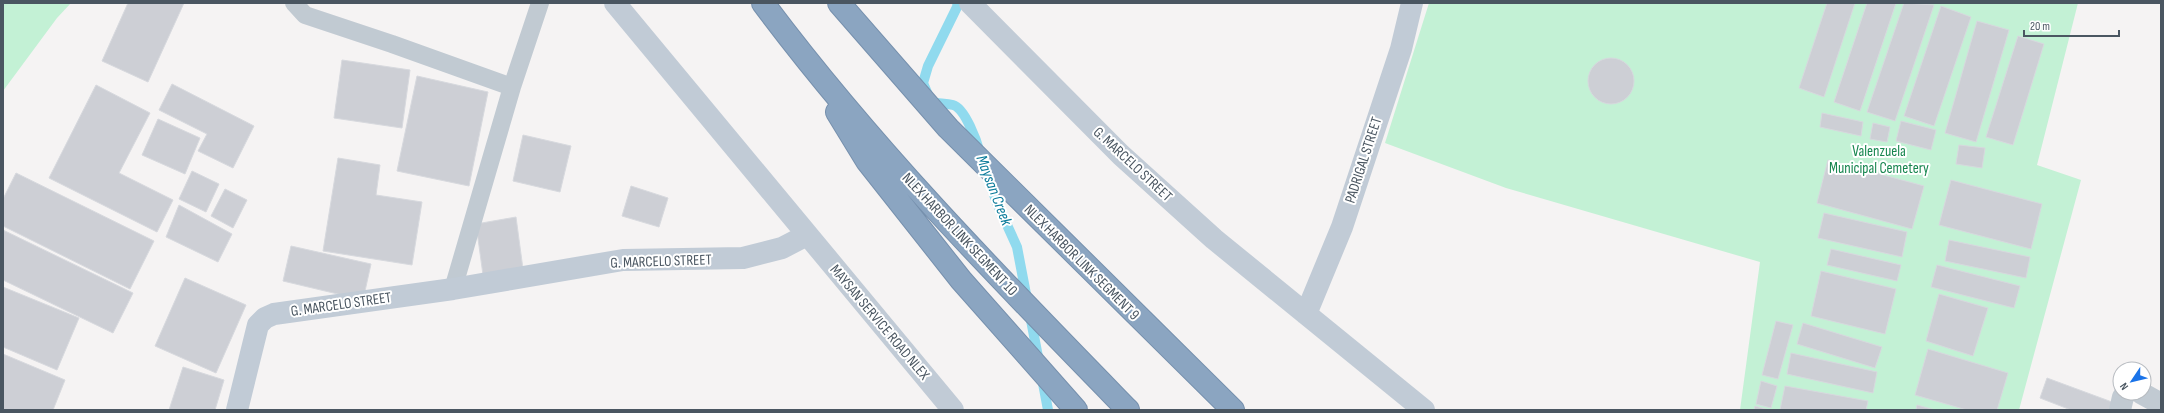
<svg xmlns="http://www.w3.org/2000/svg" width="2164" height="413" font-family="'Sofia Sans Condensed',sans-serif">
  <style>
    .green { fill: #c3f1d5 }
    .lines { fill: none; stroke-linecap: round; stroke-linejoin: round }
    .stream { stroke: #90daee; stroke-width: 10 }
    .building { fill: #cdcfd5; stroke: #d7d9de }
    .highway-casing { stroke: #7690ad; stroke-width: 24 }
    .lane { stroke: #c1cad2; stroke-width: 18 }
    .street { stroke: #c1cad2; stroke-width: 22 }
    .secondary { stroke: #c1cbd6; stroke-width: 22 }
    .highway { stroke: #8ba5c1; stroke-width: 22 }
    .labels { text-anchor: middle; stroke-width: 4; stroke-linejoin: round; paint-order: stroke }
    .park-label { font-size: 15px; fill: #17864f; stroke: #fff }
    .street-label { font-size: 15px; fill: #4a5661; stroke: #fff }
    .water-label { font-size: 16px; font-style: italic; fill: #0c7c9b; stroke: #fff }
  </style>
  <rect width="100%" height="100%" fill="#f5f3f3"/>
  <path class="green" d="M3,3h68l-14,15 -54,73z
    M1429,3h649l-41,162 44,15 -62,230h-279l20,-148 -254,-74 -121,-45z"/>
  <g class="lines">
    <path class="stream" d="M957,3l1,2 -30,61 -5,17 8,19c7,2 14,1 22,3 12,3 24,37 27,48
      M986,172l11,31 20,44 22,115
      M1042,378l6,32"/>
  </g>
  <path class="building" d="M128,3h56l-36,79 -46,-21z
    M1827,3h28l-31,94 -25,-9z
    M1867,3h29l-36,108 -26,-9z
    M1904,3l30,2 -39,116 -28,-9z
    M1941,6l30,11 -37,109 -30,-10z
    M1977,21l32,9 -33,112 -31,-9z
    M2018,36l26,8 -31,101 -27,-8z
    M1588 81a23 23 0 1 1 46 0a23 23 0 1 1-46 0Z
    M342,60l68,10 -8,58 -68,-10z
    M417,76l71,16 -19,94 -72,-15z
    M172,84l82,42 -21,42 -35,-17 9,-17 -48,-24z
    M96,85l54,28 -31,60 54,27 -16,32 -108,-54z
    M1822,113l41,9 -2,14 -41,-9z
    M158,119l42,19 -15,36 -43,-19z
    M1901,121l35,9 -5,20 -35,-9z
    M1873,123l17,4 -3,15 -17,-3z
    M523,135l48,11 -11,46 -47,-11z
    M1959,145l26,3 -3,20 -26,-4z
    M338,158l42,7 -4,30 46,7 -10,63 -89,-14z
    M1828,160l96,26 -12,43 -95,-26z
    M192,171l27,13 -13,28 -27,-13z
    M16,173l138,68 -24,48 -127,-63v-27z
    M1951,180l91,24 -11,45 -92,-24z
    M631,186l37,12 -9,29 -37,-11z
    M225,189l22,11 -14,28 -22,-12z
    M179,205l53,29 -14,28 -52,-25z
    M1824,213l83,19 -5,25 -84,-19z
    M516,217l7,52 -40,6 -7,-51z
    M3,230l130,63 -20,40 -110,-53z
    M1949,240l81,17 -4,21 -81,-17z
    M291,246l80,18 -8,36 -80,-19z
    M1831,249l70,16 -4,16 -70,-16z
    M1937,265l83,21 -6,22 -83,-21z
    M1821,271l75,18 -11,45 -74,-18z
    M185,278l61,27 -30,68 -61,-27z
    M3,287l76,31 -22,52 -54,-23z
    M1939,294l49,14 -15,48 -47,-15z
    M1776,321l17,4 -15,54 -16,-4z
    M1803,323l79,24 -7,21 -78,-24z
    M1928,349l80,24 -11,37h-30l-52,-15z
    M1791,353l86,19 -4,21 -86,-19z
    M3,354l62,26 -12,30h-50z
    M183,367l41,13 -9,30h-46z
    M2047,378l65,24 -3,8h-38l-31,-12z
    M1761,381l16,5 -6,22 -15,-4z
    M1785,386l83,15 -2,9h-86z
    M1917,405l18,5h-19z
    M1755,406l14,4h-15z"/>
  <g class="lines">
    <defs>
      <path id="highway" d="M763,3c109,146 238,277 365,407
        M839,3l109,125 285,282
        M837,112l30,49 94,119 115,130"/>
    </defs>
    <use href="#highway" class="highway-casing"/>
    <path class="lane" d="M294,3l11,12 87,29 120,43
      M453,289l59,-202 28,-84"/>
    <path class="street" d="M2141,393l20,11
      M2120,410l3,-13 3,-4"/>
    <path class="secondary" d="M615,3l338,407
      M970,3l151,152 93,84 210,171
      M1306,314l36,-87 59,-178 11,-46
      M237,410l21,-85 7,-7 9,-4 179,-25 170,-29 120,-2 39,-10 25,-13"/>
    <use href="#highway" class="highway"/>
  </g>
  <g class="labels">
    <g class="park-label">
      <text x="1879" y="156">Valenzuela<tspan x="1879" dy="17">Municipal Cemetery</tspan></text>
    </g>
    <g class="street-label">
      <text transform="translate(1363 160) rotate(-72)" y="5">PADRIGAL STREET</text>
      <text transform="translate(1133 164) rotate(43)" y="5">G. MARCELO STREET</text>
      <text transform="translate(960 234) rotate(47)" y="5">NLEX HARBOR LINK SEGMENT 10</text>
      <text transform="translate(661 261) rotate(-2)" y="5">G. MARCELO STREET</text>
      <text transform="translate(1082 262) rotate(45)" y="5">NLEX HARBOR LINK SEGMENT 9</text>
      <text transform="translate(341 304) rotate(-8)" y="5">G. MARCELO STREET</text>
      <text transform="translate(880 322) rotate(50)" y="5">MAYSAN SERVICE ROAD NLEX</text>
    </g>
    <g class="water-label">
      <text transform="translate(995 190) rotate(69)" y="6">Maysan Creek</text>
    </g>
  </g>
  <rect width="2164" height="413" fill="none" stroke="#4a5661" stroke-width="8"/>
  <g transform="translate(2132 381) rotate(235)"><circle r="19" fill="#ffffff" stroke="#b7bbc0"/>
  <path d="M0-3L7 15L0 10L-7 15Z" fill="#1a73e8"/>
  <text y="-6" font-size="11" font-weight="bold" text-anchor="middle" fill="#4a5661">N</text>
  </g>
  <path d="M2024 30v6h95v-6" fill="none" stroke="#4a5661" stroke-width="2"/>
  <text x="2030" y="30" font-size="12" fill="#4a5661" stroke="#ffffff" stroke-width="3" paint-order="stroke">20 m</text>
</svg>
